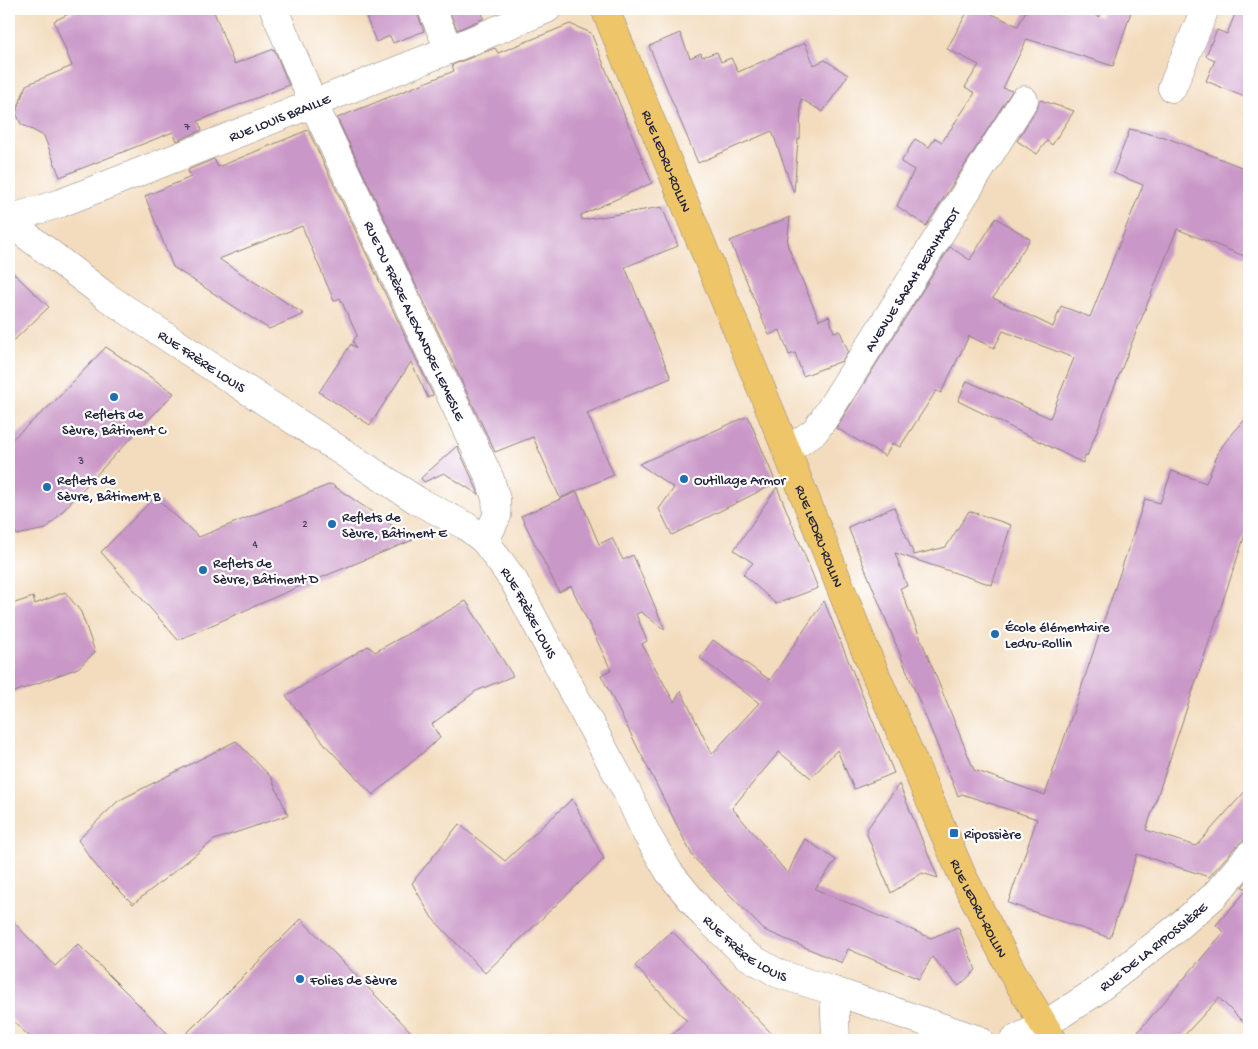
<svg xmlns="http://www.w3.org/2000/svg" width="1258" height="1049" viewBox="0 0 1258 1049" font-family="'Gochi Hand',sans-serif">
	<rect width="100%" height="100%" fill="#fff"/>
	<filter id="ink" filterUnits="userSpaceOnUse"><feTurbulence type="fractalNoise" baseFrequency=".02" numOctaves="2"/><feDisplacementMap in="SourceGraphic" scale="10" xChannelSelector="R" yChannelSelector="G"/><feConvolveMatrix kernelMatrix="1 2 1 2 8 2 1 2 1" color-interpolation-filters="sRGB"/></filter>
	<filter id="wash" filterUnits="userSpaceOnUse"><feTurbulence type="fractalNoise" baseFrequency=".0096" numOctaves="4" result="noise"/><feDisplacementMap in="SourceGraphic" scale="20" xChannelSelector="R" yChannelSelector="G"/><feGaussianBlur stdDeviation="1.12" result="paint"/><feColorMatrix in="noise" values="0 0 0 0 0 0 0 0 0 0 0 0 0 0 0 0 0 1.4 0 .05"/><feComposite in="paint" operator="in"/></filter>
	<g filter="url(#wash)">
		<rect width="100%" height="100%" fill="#f3dcbd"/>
		<g id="blocks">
			<g fill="#ca98c8">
				<path d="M79,9H213L234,64L274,49L289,85L198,121L202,130L177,141L173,132L60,177L44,136L21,124L16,113L26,85L72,66L54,21Z"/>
				<path d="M363,9H417L418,15L424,31L393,43L390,36L376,42Z"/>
				<path d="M449,9H480L484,18L457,30Z"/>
				<path d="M969,9H981L1018,26L1027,9H1076L1100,17L1103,9H1132L1113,66L1027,39L1003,88L1012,91L926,226L897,206L914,170L901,162L915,139L929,147L935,138L942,142L975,93L965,87L979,65L947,49Z"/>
				<path d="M1237,9H1249V99L1206,81L1215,60L1206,56L1211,43L1217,30L1227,34Z"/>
				<path d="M570,24L591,33L652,183L581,215L582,220L662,207L678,246L625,267L671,378L587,413L614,475L560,498L533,437L495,452L337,118L454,71L452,65L495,48L498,53Z"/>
				<path d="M680,33L690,58L701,53L702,57L717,52L721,62L731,58L738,72L805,43L814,65L825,60L848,75L823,112L801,99L800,139H798L794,193L772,131L698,163L649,46Z"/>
				<path d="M1040,100L1074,111L1052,145L1047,141L1037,154L1017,141L1037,108Z"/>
				<path d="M1130,129L1162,137V136L1249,170V258L1177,229L1087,456L1085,455L1083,463L958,401L967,381L1050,418L1074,358L1003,331L994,348L969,336L941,393L936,391L900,447L893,443L885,456L836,428L950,247L970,260L996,218L1030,239L993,298L1053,327L1061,306L1090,317L1143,185L1113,173Z"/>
				<path d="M308,130L433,395L428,398L411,362L370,425L319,392L351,344L356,348L353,341L357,335L340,298L334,301L302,226L219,259L304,314L269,329L173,267L145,196L191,177L188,170L214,159L218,167Z"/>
				<path d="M790,217L787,244L819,320L829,316L834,332L840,331L848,351L842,361L803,376L795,353L789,355L780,330L769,335L730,241Z"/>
				<path d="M9,269L49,307L9,345Z"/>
				<path d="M106,347L174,393L114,456L46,529L17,535L9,519V442L54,402Z"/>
				<path d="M1249,415V523L1146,830L1196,846L1249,787V840H1243L1237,845L1209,877L1137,854L1110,938L1008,903L1037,819L962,794L958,796L848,527L894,507L914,555L946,547L969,511L1011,525L992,585L895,553L907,586L900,588L974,770L1045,795L1145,499L1160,503L1172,471L1206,483L1219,451L1226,441Z"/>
				<path d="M748,416L776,483L672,535L659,509L674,488L639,464Z"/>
				<path d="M457,446L475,485L479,495L444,473L424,482L421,478Z"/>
				<path d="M331,484L413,540L298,587L178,640L101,552L155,497L199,537Z"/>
				<path d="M777,487L818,588L776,604L743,574L753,563L734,550Z"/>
				<path d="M577,492L599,544L612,538L623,560L633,555L665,630L641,612L636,614L647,641L642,644L674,702L681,691L712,754L759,703L700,658L713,640L770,680L824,601L894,773L854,789L837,750L811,778L779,752L732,808L788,874L796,855L805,839L836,860L815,889L931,938L958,927L976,970L959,986L932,957L919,979L848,949L842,963L764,930L693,857L601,675L611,670L571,586L559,592L521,516Z"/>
				<path d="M65,592L81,612L95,652L78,668L9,694V605L33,597L35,604Z"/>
				<path d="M466,601L513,676L476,691L432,724L440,738L373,795L328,748L286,696L368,646L375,652Z"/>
				<path d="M236,741L271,777L288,815L214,840L133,904L100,871L78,840L118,801Z"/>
				<path d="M899,784L938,878L922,873L891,893L867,835V829Z"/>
				<path d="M572,799L604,859L485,973L432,918L412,883L459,824L505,861Z"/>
				<path d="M1249,879V1028L1219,998L1180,1040H1131L1224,932L1216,925L1248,889L1242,887Z"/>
				<path d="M9,917L55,966L78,944L174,1040H33L9,1017Z"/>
				<path d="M301,919L419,1040H180Z"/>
				<path d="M672,931L778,1040H666L687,1021L635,966Z"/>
			</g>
		</g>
	</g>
	<g filter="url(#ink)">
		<use href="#blocks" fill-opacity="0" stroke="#8a7f7c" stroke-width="1"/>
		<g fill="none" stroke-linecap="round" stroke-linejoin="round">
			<defs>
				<g id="minor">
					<path id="s1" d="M274,9L313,103L490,479L496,499L497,516L485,541"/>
					<path d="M432,9L449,50"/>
					<path d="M1172,88L1205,9"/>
					<path id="s2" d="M9,219L61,203L449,50L547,9"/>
					<path id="s3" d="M9,222L107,297L218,371L418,501L466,526L485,541L514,581L564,676L627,792L646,833L669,872L704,915L746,955L779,974L834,991L979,1040"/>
					<path id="s4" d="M786,449L798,443L815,431L825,417L1024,100"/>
					<path d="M834,991L836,1040"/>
					<path id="s5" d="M1014,1040L1044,1025L1092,994L1177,928L1214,896L1249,855"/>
				</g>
				<g id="major">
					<path id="s6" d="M605,9L786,449L863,645L962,875L1015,977L1053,1040"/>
				</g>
			</defs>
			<use href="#minor" stroke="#8a7f7c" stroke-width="29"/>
			<use href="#major" stroke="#8a7f7c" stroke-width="29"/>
			<use href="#minor" stroke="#fff" stroke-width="28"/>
			<use href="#major" stroke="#eec569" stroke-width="28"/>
		</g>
	</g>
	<g fill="#1f6fb2" stroke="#fff" stroke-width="2">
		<circle cx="114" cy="397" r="5"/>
		<circle cx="684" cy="479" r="5"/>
		<circle cx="47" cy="487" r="5"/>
		<circle cx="332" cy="524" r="5"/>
		<circle cx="203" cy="570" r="5"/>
		<circle cx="995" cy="634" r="5"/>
		<rect x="949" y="828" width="10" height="10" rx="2.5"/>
		<circle cx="300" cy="979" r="5"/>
	</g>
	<g text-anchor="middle" stroke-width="4.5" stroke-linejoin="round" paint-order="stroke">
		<g font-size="11" fill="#4c405e">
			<text x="187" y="130">7</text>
			<text x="81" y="464">3</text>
			<text x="305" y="527">2</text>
			<text x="255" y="547">4</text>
		</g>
		<g font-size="14" fill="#22223b" stroke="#fff">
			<text dy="5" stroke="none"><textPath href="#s2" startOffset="289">RUE LOUIS BRAILLE</textPath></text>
			<text dy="5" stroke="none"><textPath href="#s6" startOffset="164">RUE LEDRU-ROLLIN</textPath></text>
			<text dy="5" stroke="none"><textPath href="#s4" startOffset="214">AVENUE SARAH BERNHARDT</textPath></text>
			<text dy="5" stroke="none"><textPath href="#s1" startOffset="342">RUE DU FRÈRE ALEXANDRE LEMESLE</textPath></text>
			<text dy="5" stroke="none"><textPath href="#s3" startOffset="238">RUE FRÈRE LOUIS</textPath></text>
			<text dy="5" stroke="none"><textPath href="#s6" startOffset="569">RUE LEDRU-ROLLIN</textPath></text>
			<text dy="5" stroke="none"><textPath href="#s3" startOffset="658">RUE FRÈRE LOUIS</textPath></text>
			<text dy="5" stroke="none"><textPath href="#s6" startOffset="974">RUE LEDRU-ROLLIN</textPath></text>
			<text dy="5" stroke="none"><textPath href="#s3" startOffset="1062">RUE FRÈRE LOUIS</textPath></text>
			<text dy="5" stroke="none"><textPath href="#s5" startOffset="168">RUE DE LA RIPOSSIÈRE</textPath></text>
		</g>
		<g font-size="14" fill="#22223b" stroke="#fff" text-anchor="start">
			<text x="114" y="418" text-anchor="middle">Reflets de<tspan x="114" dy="16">Sèvre, Bâtiment C</tspan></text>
			<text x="57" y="484">Reflets de<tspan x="57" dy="16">Sèvre, Bâtiment B</tspan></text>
			<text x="694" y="484">Outillage Armor</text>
			<text x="342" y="521">Reflets de<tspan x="342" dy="16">Sèvre, Bâtiment E</tspan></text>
			<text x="213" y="567">Reflets de<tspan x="213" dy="16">Sèvre, Bâtiment D</tspan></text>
			<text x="1005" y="631">École élémentaire<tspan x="1005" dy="16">Ledru-Rollin</tspan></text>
			<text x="964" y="838">Ripossière</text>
			<text x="310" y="984">Folies de Sèvre</text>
		</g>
	</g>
	<rect width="1258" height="1049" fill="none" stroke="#fff" stroke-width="30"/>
</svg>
